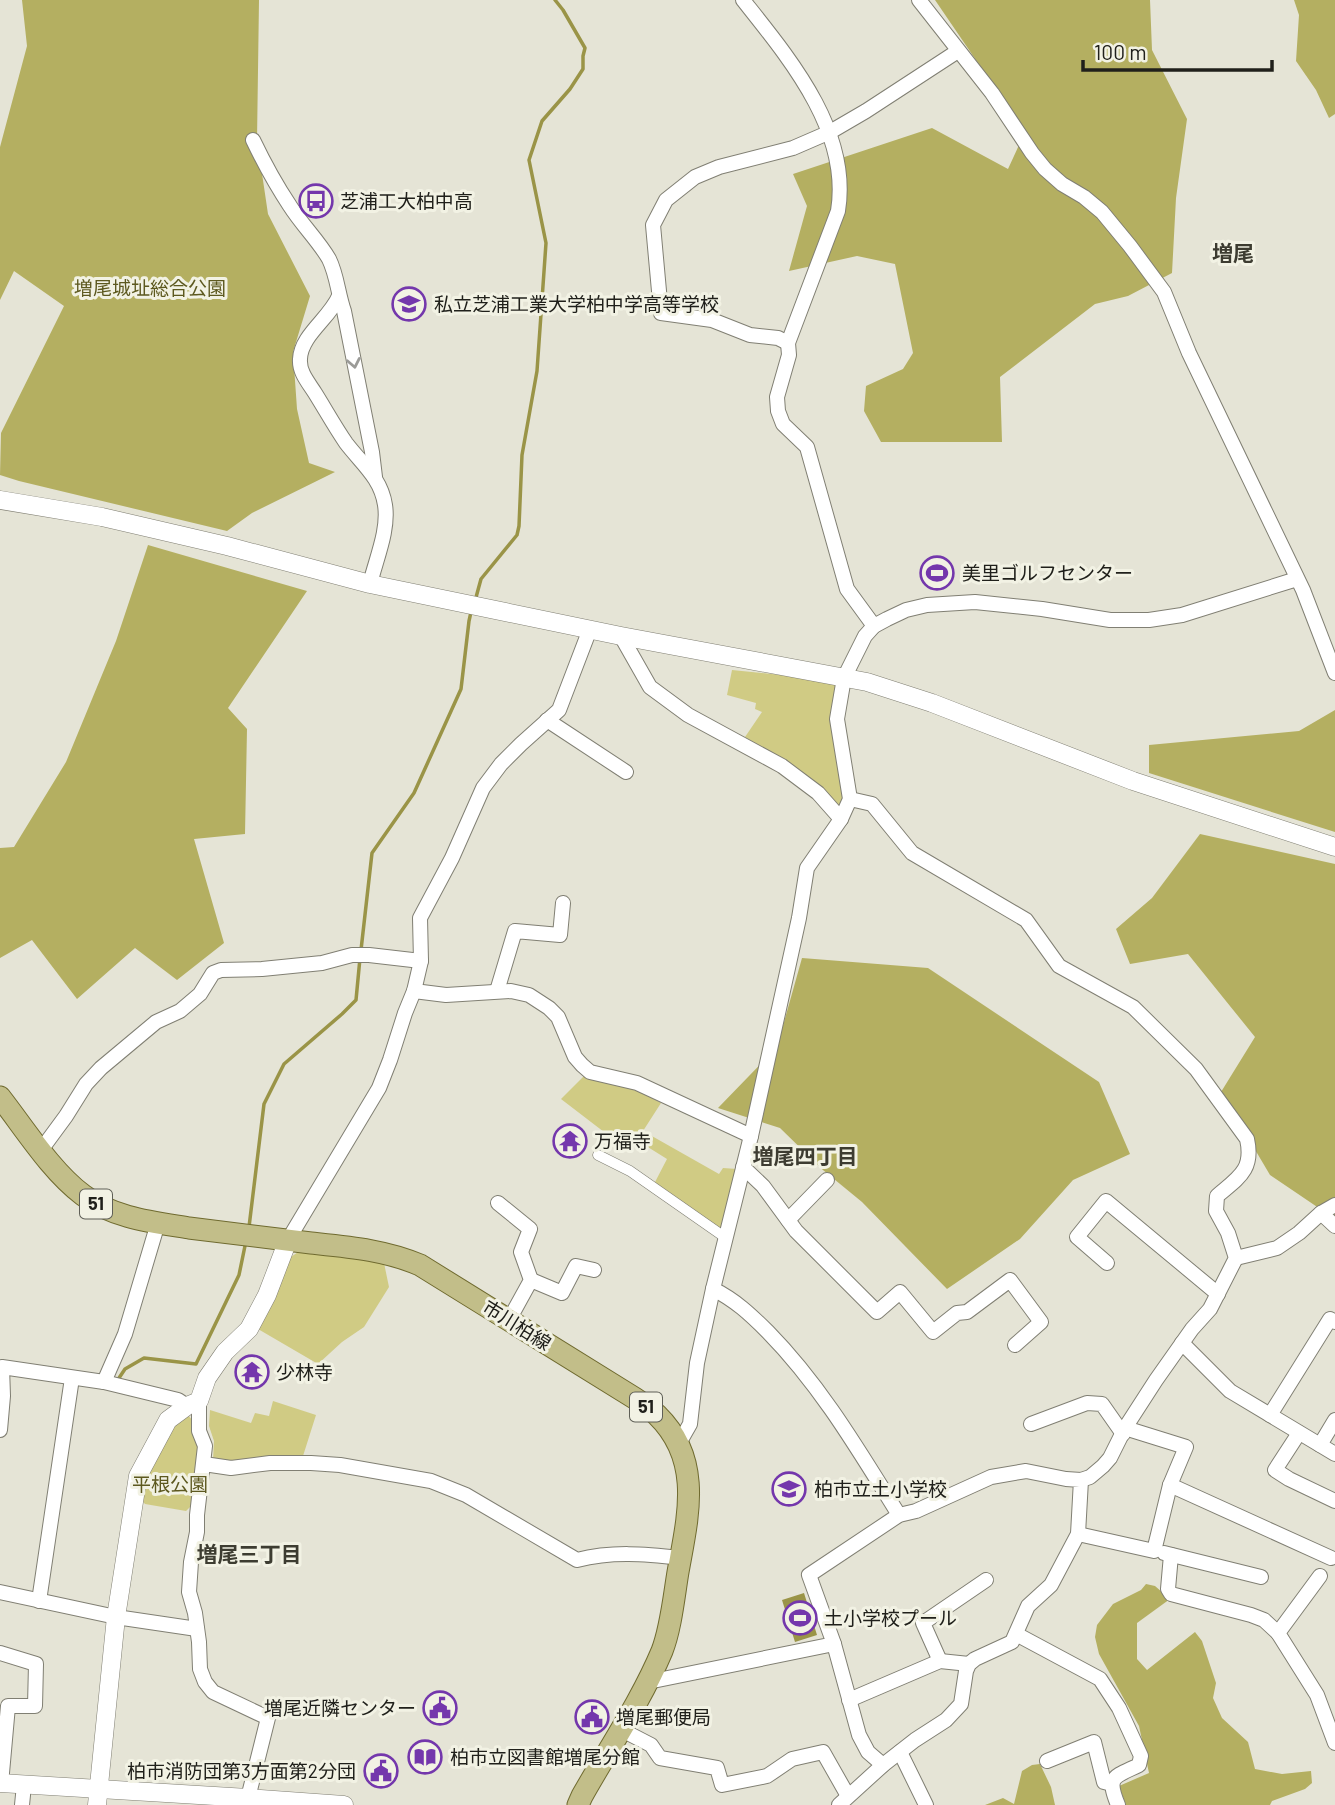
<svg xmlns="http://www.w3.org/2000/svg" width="1335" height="1805" viewBox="0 0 1335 1805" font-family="Barlow,'Noto Sans JP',sans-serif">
	<rect width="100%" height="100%" fill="#e5e4d6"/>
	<g fill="#d0cb84">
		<path d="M732,670L839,681L844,798L839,809L821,787L745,737L762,712L755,709L756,703L727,695Z"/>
		<path d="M584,1076L631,1087L661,1103L643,1131L719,1174L723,1168L737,1169L720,1231L654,1184L667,1159L627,1134L621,1145L561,1099Z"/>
		<path d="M301,1250L384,1263L389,1287L364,1327L342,1342L318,1364L258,1329L288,1259Z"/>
		<path d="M273,1401L316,1415L303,1456L266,1458L231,1463L213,1460L214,1441L209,1426L210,1410L251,1423L255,1413L269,1416Z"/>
		<path d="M187,1414C209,1435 195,1480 191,1506L186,1511L145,1504L141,1499L148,1474L174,1425Z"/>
	</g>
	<g fill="#b4af61">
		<path d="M22,0H259L257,140L268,214L310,296L293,352L297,409L309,463L335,472L252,513L227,531L19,481L0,475L1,433L64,306L14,271L0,300V147L27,46Z"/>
		<path d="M935,0H1150L1152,50L1187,119L1176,198L1172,273L1128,296L1095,304L1000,377L1002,442H881L864,411L866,386L903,369L913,353L895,264L857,256L789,271L807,206L793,174L932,128L1008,169L1025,132Z"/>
		<path d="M1294,0H1335V114L1329,118L1316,90L1296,61L1299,15Z"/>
		<path d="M148,545L307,591L228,708L247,729L245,834L194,839L224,943L177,980L135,948L77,999L32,940L0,958V848L14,847L66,762L116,641Z"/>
		<path d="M1335,710V832L1149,773V745L1299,731Z"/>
		<path d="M1200,834L1335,864V1219L1270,1175L1221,1092L1255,1037L1188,954L1130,964L1116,929L1152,898Z"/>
		<path d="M802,958L928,968L1099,1082L1130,1154L1073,1180L1020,1239L947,1289L862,1202L823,1170L780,1128L718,1108L777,1047Z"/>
		<path d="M1146,1584L1155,1586L1170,1599L1137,1623V1659L1147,1670L1195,1632L1202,1641L1216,1683L1213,1698L1222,1718L1248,1742L1255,1769L1282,1774L1311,1771L1312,1783L1305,1789L1272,1801L1270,1805H1126L1119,1786L1149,1773L1139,1726L1099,1654L1095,1637L1097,1625L1113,1604L1141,1590Z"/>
		<path d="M1040,1764L1051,1787L1055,1805H985L1003,1798L1014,1804L1022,1771L1032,1765Z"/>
	</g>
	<path fill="#9a9447" d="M804,1593L817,1635L795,1642L782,1600Z"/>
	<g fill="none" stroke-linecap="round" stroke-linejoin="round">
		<g stroke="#9a9447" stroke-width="3.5">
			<path d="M475,601L481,579L517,535L519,526L522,455L537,371L546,243L529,160L542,121L570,89L583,69V56L585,48L563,10L555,0"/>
			<path d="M361,950L372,853L414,793L461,689L469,621L471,612"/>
			<path d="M249,1227L264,1104L284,1064L342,1014L356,1000L360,958"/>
			<path d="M119,1378L125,1369L144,1358L196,1364L239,1275L246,1241"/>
		</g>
		<defs>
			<path id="pedestrian" d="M598,1155L630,1171L726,1238"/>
			<g id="minor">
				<path d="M743,0C789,58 851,131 838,211L788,343L789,355L777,397L778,411L783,424L807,447L847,589L874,626"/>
				<path d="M919,0L992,93L1032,153L1045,169L1062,184L1084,197L1102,212L1130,246L1164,292L1189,353L1303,590L1335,673"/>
				<path d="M253,140C264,163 276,185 290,206C302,225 318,240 329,259C337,275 338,294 344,311L372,452L375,477"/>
				<path d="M339,296C330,318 301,335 300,359C299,372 308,382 315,393C325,409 335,427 346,443C362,464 381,478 385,505C389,530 376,559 370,584"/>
				<path d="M788,343L778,338L750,335L712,320L661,313L653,225L666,200L695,177L719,167L793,148L830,132L866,111L958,51"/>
				<path d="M621,636L650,687L688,715L782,766L818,793L841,819"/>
				<path d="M547,720L626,772"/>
				<path d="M850,799L872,804L912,853L1026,920L1059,966L1133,1007L1196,1069L1247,1139C1254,1170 1238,1178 1217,1196L1216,1211L1228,1233L1236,1258L1210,1309L1192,1329L1156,1380L1125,1428L1110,1458L1103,1466L1090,1477L1081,1480"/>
				<path d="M414,991L446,995L511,991L529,995L549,1008L558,1017L575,1057L582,1065L590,1072L637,1083L751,1136"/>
				<path d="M497,991L515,931L560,935L563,903"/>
				<path d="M41,1150L66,1116L86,1084L101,1068L156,1022L180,1011L200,994L213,973L221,970L262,969L322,963L352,955H369L421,961"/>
				<path d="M743,1167L763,1186L796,1231L877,1312L900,1292L933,1332L957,1313L967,1312L1010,1280L1041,1322L1015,1345"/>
				<path d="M498,1203L530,1229L521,1252L531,1280L509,1320"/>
				<path d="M1321,1213L1335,1226"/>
				<path d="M788,1220L827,1180"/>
				<path d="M288,1240L379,1088L390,1060L405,1013L414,991L421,961L420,918L452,858L483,788L501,764L521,744L559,710L590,629"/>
				<path d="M1236,1258L1277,1248L1299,1233L1321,1213L1335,1205"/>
				<path d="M1107,1263L1077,1237L1106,1201L1218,1294"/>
				<path d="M531,1280L562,1293L576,1266L594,1270"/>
				<path d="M713,1289C735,1300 750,1314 768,1332C821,1386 859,1451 899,1515"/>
				<path d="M1182,1343L1230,1391L1335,1454"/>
				<path d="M104,1382L125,1334L158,1223"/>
				<path d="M199,1401V1431L205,1446L197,1515V1532L191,1562L189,1592L195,1613L199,1642L200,1669L205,1682L213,1692L268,1718L248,1798"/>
				<path d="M1270,1415L1330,1319L1335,1322"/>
				<path d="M1031,1424L1087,1403L1102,1404L1123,1434"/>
				<path d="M0,1430L3,1396L2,1367L104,1382L178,1400L187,1406"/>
				<path d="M1299,1433L1275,1470L1289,1479L1335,1501"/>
				<path d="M678,1445L690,1424L697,1363L713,1289L751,1136L799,918L807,868L841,819L850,799L837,719L844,678L865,636L874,626L887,619L906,610L927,605L975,602L1042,609L1110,620H1149L1182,615L1297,579"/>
				<path d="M1320,1445L1335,1420"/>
				<path d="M204,1464L231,1468L270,1463H311L340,1465L431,1481L466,1495L577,1560C612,1551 645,1554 681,1558"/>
				<path d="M1170,1485L1331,1558"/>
				<path d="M1078,1534L1154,1551L1170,1485L1186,1447L1125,1428"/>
				<path d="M1164,1553L1261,1577"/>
				<path d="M1171,1555L1168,1589L1171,1594L1251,1615L1264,1620L1278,1633"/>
				<path d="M1320,1576L1278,1633L1317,1695L1335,1743"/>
				<path d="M0,1592L116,1617L197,1629"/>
				<path d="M39,1601L72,1378"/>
				<path d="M1016,1634L1100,1679L1119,1708L1141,1756L1139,1765C1114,1777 1106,1776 1118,1805"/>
				<path d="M834,1644L859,1735L868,1752L883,1765"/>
				<path d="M0,1653L36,1664L35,1706H8L1,1784"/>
				<path d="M940,1661L923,1623L986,1580"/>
				<path d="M648,1682L834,1644L809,1575L899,1515L916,1511L991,1477L1026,1471L1066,1479L1081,1480L1078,1534L1051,1585L1028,1606L1012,1642L975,1659L969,1664L966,1671L961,1704L946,1720L915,1740L883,1765L839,1805"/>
				<path d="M849,1700L940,1661L969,1664"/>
				<path d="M620,1729L651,1745L660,1758L717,1768L722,1785L767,1776L792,1759L823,1752L848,1796"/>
				<path d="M900,1752L926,1805"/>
				<path d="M1047,1761L1094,1742L1104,1782L1112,1784"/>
				<path d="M22,1805L24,1785"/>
			</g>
			<g id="tertiary">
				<path d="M0,500L102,517L227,546L370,584L621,636L867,682L932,703L1133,781L1335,847"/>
				<path d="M0,1783L248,1798L344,1805"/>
				<path d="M97,1805L116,1617L138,1476L168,1420L187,1406L199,1401L207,1378L225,1352L249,1329L267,1295L288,1240"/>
			</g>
			<path id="primary" d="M0,1097C25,1129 51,1171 83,1195C113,1218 152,1222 189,1228C229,1233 270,1238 311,1243C349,1247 385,1250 420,1265L636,1399C643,1404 651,1409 657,1415C703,1460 688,1516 678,1572C674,1596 671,1628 662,1651C641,1701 609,1748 582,1796L578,1805"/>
		</defs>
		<use href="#pedestrian" stroke="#807f73" stroke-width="11"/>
		<use href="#minor" stroke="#807f73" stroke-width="16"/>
		<use href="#tertiary" stroke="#807f73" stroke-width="19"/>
		<use href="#primary" stroke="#6f6a2f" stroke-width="23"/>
		<use href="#pedestrian" stroke="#fff" stroke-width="10"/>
		<use href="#minor" stroke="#fff" stroke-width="14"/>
		<use href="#tertiary" stroke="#fff" stroke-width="18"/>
		<use href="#primary" stroke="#c2be89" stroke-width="21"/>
	</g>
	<defs><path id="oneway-chevron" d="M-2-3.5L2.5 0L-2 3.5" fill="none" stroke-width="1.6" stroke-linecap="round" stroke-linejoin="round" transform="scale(1.75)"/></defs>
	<use stroke="#9b9b98" href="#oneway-chevron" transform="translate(354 363) rotate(79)"/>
	<defs>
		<symbol id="bus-ring" viewBox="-11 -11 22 22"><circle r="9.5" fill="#f2f2e4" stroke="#7437ac" stroke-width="1.5"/><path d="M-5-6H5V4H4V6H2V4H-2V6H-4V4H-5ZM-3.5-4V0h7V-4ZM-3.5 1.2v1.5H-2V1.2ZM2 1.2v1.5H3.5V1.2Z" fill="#7437ac"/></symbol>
		<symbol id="school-ring" viewBox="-11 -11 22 22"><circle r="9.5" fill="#f2f2e4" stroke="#7437ac" stroke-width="1.5"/><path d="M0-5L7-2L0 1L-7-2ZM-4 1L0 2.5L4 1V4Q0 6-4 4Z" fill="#7437ac"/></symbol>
		<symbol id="stadium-ring" viewBox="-11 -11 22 22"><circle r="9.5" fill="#f2f2e4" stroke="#7437ac" stroke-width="1.5"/><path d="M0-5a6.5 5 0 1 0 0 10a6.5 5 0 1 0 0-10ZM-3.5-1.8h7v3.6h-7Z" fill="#7437ac"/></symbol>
		<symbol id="temple-ring" viewBox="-11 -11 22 22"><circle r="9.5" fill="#f2f2e4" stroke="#7437ac" stroke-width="1.5"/><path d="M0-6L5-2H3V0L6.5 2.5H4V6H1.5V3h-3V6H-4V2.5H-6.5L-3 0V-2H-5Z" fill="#7437ac"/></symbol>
		<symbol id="civic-ring" viewBox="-11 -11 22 22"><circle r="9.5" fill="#f2f2e4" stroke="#7437ac" stroke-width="1.5"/><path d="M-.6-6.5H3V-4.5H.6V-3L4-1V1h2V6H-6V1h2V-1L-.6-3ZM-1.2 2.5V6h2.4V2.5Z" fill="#7437ac"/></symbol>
		<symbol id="library-ring" viewBox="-11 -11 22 22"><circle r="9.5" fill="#f2f2e4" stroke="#7437ac" stroke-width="1.5"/><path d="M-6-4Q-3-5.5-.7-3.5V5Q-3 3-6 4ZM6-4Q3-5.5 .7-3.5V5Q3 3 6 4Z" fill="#7437ac"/></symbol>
	</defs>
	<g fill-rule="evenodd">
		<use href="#bus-ring" x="297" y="182" width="38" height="38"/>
		<use href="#school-ring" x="390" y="285" width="38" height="38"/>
		<use href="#stadium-ring" x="918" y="554" width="38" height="38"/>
		<use href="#temple-ring" x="551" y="1122" width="38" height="38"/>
		<use href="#temple-ring" x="233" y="1353" width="38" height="38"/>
		<use href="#school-ring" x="770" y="1470" width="38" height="38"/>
		<use href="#stadium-ring" x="781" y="1599" width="38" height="38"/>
		<use href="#civic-ring" x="421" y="1689" width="38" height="38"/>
		<use href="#civic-ring" x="573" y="1698" width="38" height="38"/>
		<use href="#library-ring" x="406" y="1738" width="38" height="38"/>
		<use href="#civic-ring" x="362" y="1752" width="38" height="38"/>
	</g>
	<g text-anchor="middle" stroke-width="6" stroke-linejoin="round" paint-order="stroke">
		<g fill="#f2f2e4" stroke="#5f5f57" stroke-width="2">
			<rect x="80" y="1189.5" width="32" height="29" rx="5"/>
			<rect x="630" y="1392.5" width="32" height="29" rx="5"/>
		</g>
		<g font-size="18" font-weight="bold" fill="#20201b">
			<text x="96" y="1210">51</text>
			<text x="646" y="1413">51</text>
		</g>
		<g font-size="19" fill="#20201b" stroke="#f2f2e4" text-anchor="start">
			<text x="340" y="208">芝浦工大柏中高</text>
			<text x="434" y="311">私立芝浦工業大学柏中学高等学校</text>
			<text x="962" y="580">美里ゴルフセンター</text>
			<text x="594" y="1148">万福寺</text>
			<text x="276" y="1379">少林寺</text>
			<text x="814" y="1496">柏市立土小学校</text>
			<text x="824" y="1625">土小学校プール</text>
			<text x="416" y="1715" text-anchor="end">増尾近隣センター</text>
			<text x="616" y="1724">増尾郵便局</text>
			<text x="450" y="1764">柏市立図書館増尾分館</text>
			<text x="356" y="1778" text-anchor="end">柏市消防団第3方面第2分団</text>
		</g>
		<g font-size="19" fill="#5d591f" stroke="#f2f2e4">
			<text x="150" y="295">増尾城址総合公園</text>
			<text x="170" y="1491">平根公園</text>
		</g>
		<g font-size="19" fill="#20201b" stroke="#f2f2e4">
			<text transform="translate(517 1325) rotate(32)" y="7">市川柏線</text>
		</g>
		<g font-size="21" font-weight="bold" fill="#3d3c31" stroke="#f2f2e4">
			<text x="1233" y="261">増尾</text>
			<text x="805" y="1164">増尾四丁目</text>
			<text x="249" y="1562">増尾三丁目</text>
		</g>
	</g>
	<path d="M1083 60v10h189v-10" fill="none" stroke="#20201b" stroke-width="3.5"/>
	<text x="1094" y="60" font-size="21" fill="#20201b" stroke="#f2f2e4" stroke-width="5" paint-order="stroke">100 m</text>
</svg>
